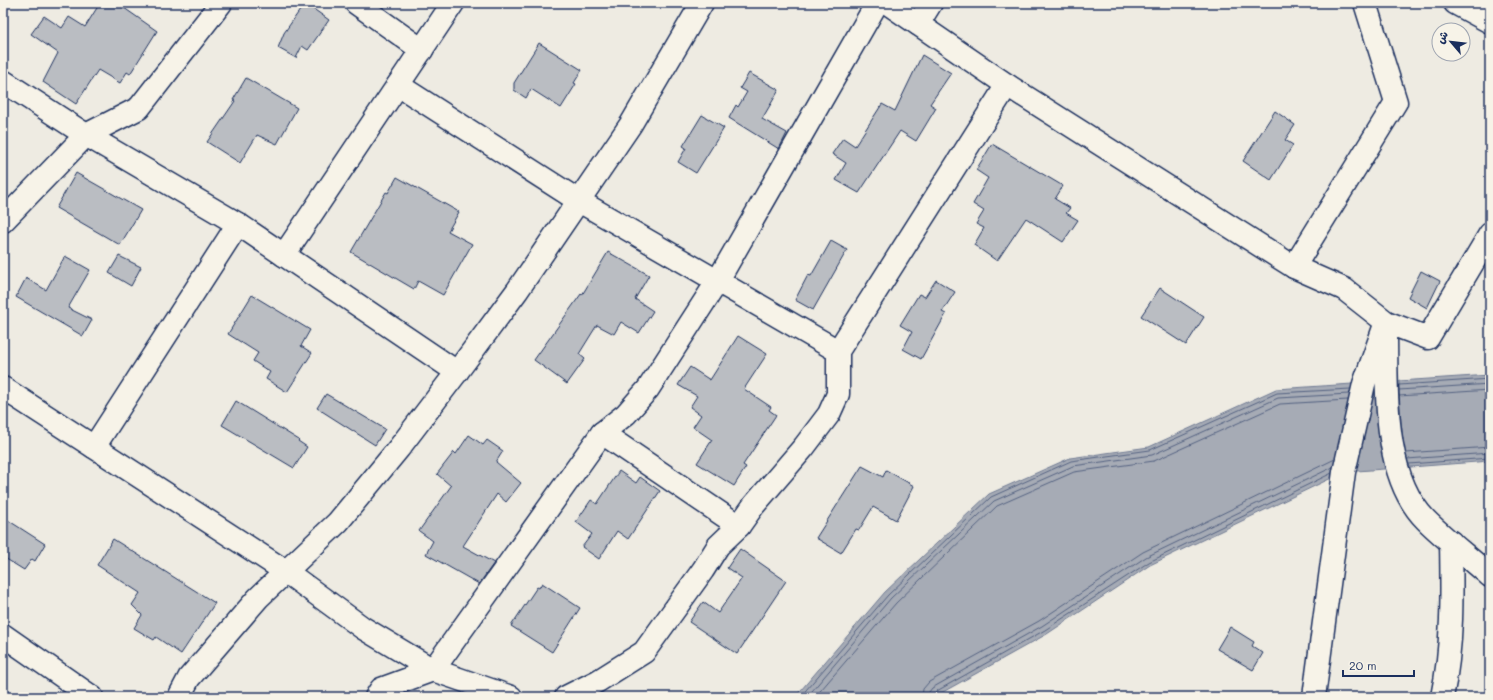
<svg xmlns="http://www.w3.org/2000/svg" width="1493" height="700" viewBox="0 0 1493 700" font-family="Mali,'Playpen Sans Arabic',sans-serif">
	<rect width="100%" height="100%" fill="#eeebe2"/>
	<filter id="ink" filterUnits="userSpaceOnUse"><feTurbulence type="fractalNoise" baseFrequency=".025" numOctaves="2"/><feDisplacementMap in="SourceGraphic" scale="8" xChannelSelector="R" yChannelSelector="G"/><feConvolveMatrix kernelMatrix="1 2 1 2 8 2 1 2 1" color-interpolation-filters="sRGB"/></filter>
	<g filter="url(#ink)">
		<path fill="#a6abb5" stroke="#6e7992" d="M1490,375V461L1344,472L1150,565L1047,634L934,697H795L885,592L989,494L1070,458L1149,447L1276,389Z"/>
		<g fill="none" stroke-linecap="round" stroke-linejoin="round">
			<g stroke="#536181" stroke-width="1">
				<path d="M1399,385L1490,379"/>
				<path d="M1399,390L1490,384"/>
				<path d="M1399,396L1490,390"/>
				<path d="M1406,453L1490,447"/>
				<path d="M1407,459L1490,453"/>
				<path d="M1409,464L1490,458"/>
				<path d="M800,697L888,595L991,497L1071,461L1150,450L1277,393L1351,389"/>
				<path d="M807,697L891,598L994,501L1073,466L1152,455L1278,398L1349,394"/>
				<path d="M815,697L896,603L997,506L1074,472L1154,461L1280,404L1348,400"/>
				<path d="M922,697L923,689L929,682L1039,621L1143,552L1335,459"/>
				<path d="M928,697L929,692L932,688L1042,626L1146,557L1333,467"/>
				<path d="M933,697L935,692L1045,630L1149,562L1332,473"/>
			</g>
		</g>
		<g fill="#babdc2" stroke="#1b2f5e">
			<path d="M100,3H117L157,31L130,74L127,72L120,83L98,70L76,104L43,82L58,53L31,34L44,16L62,28L69,17L85,27Z"/>
			<path d="M305,3L329,20L308,50L302,46L296,58L278,48L284,33Z"/>
			<path d="M539,43L582,70L574,83L576,84L561,108L531,89L526,98L514,90V83Z"/>
			<path d="M922,55L951,73L930,104L936,108L916,141L900,131L859,193L836,180L846,163L832,154L843,138L855,146L882,104L895,111Z"/>
			<path d="M749,73L779,90L762,119L787,133L779,149L729,118L736,105L738,107L747,92L740,88Z"/>
			<path d="M246,78L297,108L277,144L257,135L240,163L207,142L235,101L233,100Z"/>
			<path d="M1275,111L1295,125L1285,140L1293,145L1271,180L1243,161Z"/>
			<path d="M702,115L724,128L696,173L678,162L686,148L683,146Z"/>
			<path d="M992,144L1063,186L1055,199L1070,208L1066,213L1078,220L1063,242L1026,218L997,261L974,245L984,228L976,224L984,211L973,204L988,178L976,170Z"/>
			<path d="M76,173L141,210L120,245L56,208Z"/>
			<path d="M397,177L459,212L448,231L472,244L443,295L418,281L414,289L351,252L386,192L388,193Z"/>
			<path d="M831,241L847,250L813,310L795,300L808,275L811,276Z"/>
			<path d="M608,252L649,275L635,299L653,311L639,333L621,322L614,334L597,325L579,354L585,359L567,384L534,360L581,294L582,295Z"/>
			<path d="M65,256L90,270L68,308L92,320L83,336L16,297L26,278L46,290Z"/>
			<path d="M119,256L141,267L131,286L109,273Z"/>
			<path d="M1421,271L1440,281L1427,308L1408,297Z"/>
			<path d="M936,280L955,292L942,312L946,314L921,359L903,349L912,332L900,325L919,294L925,297Z"/>
			<path d="M1160,288L1204,317L1186,345L1141,316Z"/>
			<path d="M252,295L310,330L301,346L312,353L287,392L266,379L270,372L253,361L258,353L228,334Z"/>
			<path d="M738,336L767,354L744,389L771,407L769,410L776,415L743,465L746,467L734,486L697,463L712,440L693,427L701,415L690,407L697,396L678,385L690,367L710,380Z"/>
			<path d="M326,394L385,429L375,445L317,408Z"/>
			<path d="M236,401L299,440L298,441L307,447L294,468L222,425Z"/>
			<path d="M469,435L483,445L487,440L503,451L496,462L521,483L506,502L497,494L463,546L494,563L479,584L426,554L433,541L419,531L451,486L437,474L454,452L456,454Z"/>
			<path d="M862,466L883,477L886,470L914,486L896,520L873,507L859,530L856,529L841,553L816,538Z"/>
			<path d="M619,471L636,483L640,477L660,491L628,539L617,531L599,559L582,547L592,534L576,522L591,500L597,504Z"/>
			<path d="M3,517L45,544L35,561L32,559L24,570L3,557Z"/>
			<path d="M113,539L215,603L181,654L156,637L154,640L134,628L142,615L132,605L140,593L97,565Z"/>
			<path d="M740,549L786,581L737,654L689,622L703,602L718,613L742,578L727,568Z"/>
			<path d="M542,583L580,608L552,652L511,626L537,587L539,588Z"/>
			<path d="M1230,627L1254,642L1252,646L1263,653L1253,670L1217,649Z"/>
		</g>
		<g fill="none" stroke-linecap="round" stroke-linejoin="round">
			<defs>
				<g id="street">
					<path d="M356,3L422,50"/>
					<path d="M887,3L1007,85L1294,267L1344,289L1386,322L1428,338L1490,234"/>
					<path d="M1455,3L1490,22"/>
					<path d="M918,24L931,3"/>
					<path d="M3,81L86,135L238,224L457,372"/>
					<path d="M398,85L579,201L838,351"/>
					<path d="M3,221L86,135L139,108L221,3"/>
					<path d="M284,255L453,3"/>
					<path d="M1294,267L1396,102L1365,3"/>
					<path d="M1386,337C1387,394 1383,477 1426,520C1446,540 1469,557 1490,576"/>
					<path d="M3,388L285,571L363,628L433,670L511,697"/>
					<path d="M602,433L739,526"/>
					<path d="M94,447L238,224"/>
					<path d="M3,635L92,697"/>
					<path d="M179,697L189,678L258,598L338,522L399,448L457,372L517,291L631,124L702,3"/>
					<path d="M376,697L381,689L433,670L602,433L626,414L648,389L717,282L877,3"/>
					<path d="M566,697L598,681L644,652L703,570L718,546L739,526L754,505L804,447L829,414L838,394V351L1007,85"/>
					<path d="M1314,697L1344,472L1364,384L1386,322"/>
					<path d="M1442,697C1453,646 1452,593 1451,542"/>
				</g>
			</defs>
			<use href="#street" stroke="#1b2f5e" stroke-width="25"/>
			<use href="#street" stroke="#f7f3e8" stroke-width="22"/>
		</g>
	</g>
	<rect width="1493" height="700" fill="none" stroke="#f7f3e8" stroke-width="16"/>
	<rect x="8" y="8" width="1477" height="684" fill="none" stroke="#1b2f5e" stroke-width="1.5" filter="url(#ink)"/>
	<g transform="translate(1451 42) rotate(298)"><circle r="19" fill="#f7f3e8" stroke="#9fa5b1"/>
	<path d="M0-3L7 15L0 10L-7 15Z" fill="#1b2f5e"/>
	<text y="-6" font-size="11" font-weight="bold" text-anchor="middle" fill="#1b2f5e">ش</text>
	</g>
	<path d="M1343 670v6h71v-6" fill="none" stroke="#1b2f5e" stroke-width="2"/>
	<text x="1349" y="670" font-size="12" fill="#1b2f5e" stroke="#f7f3e8" stroke-width="3" paint-order="stroke">20 m</text>
</svg>
